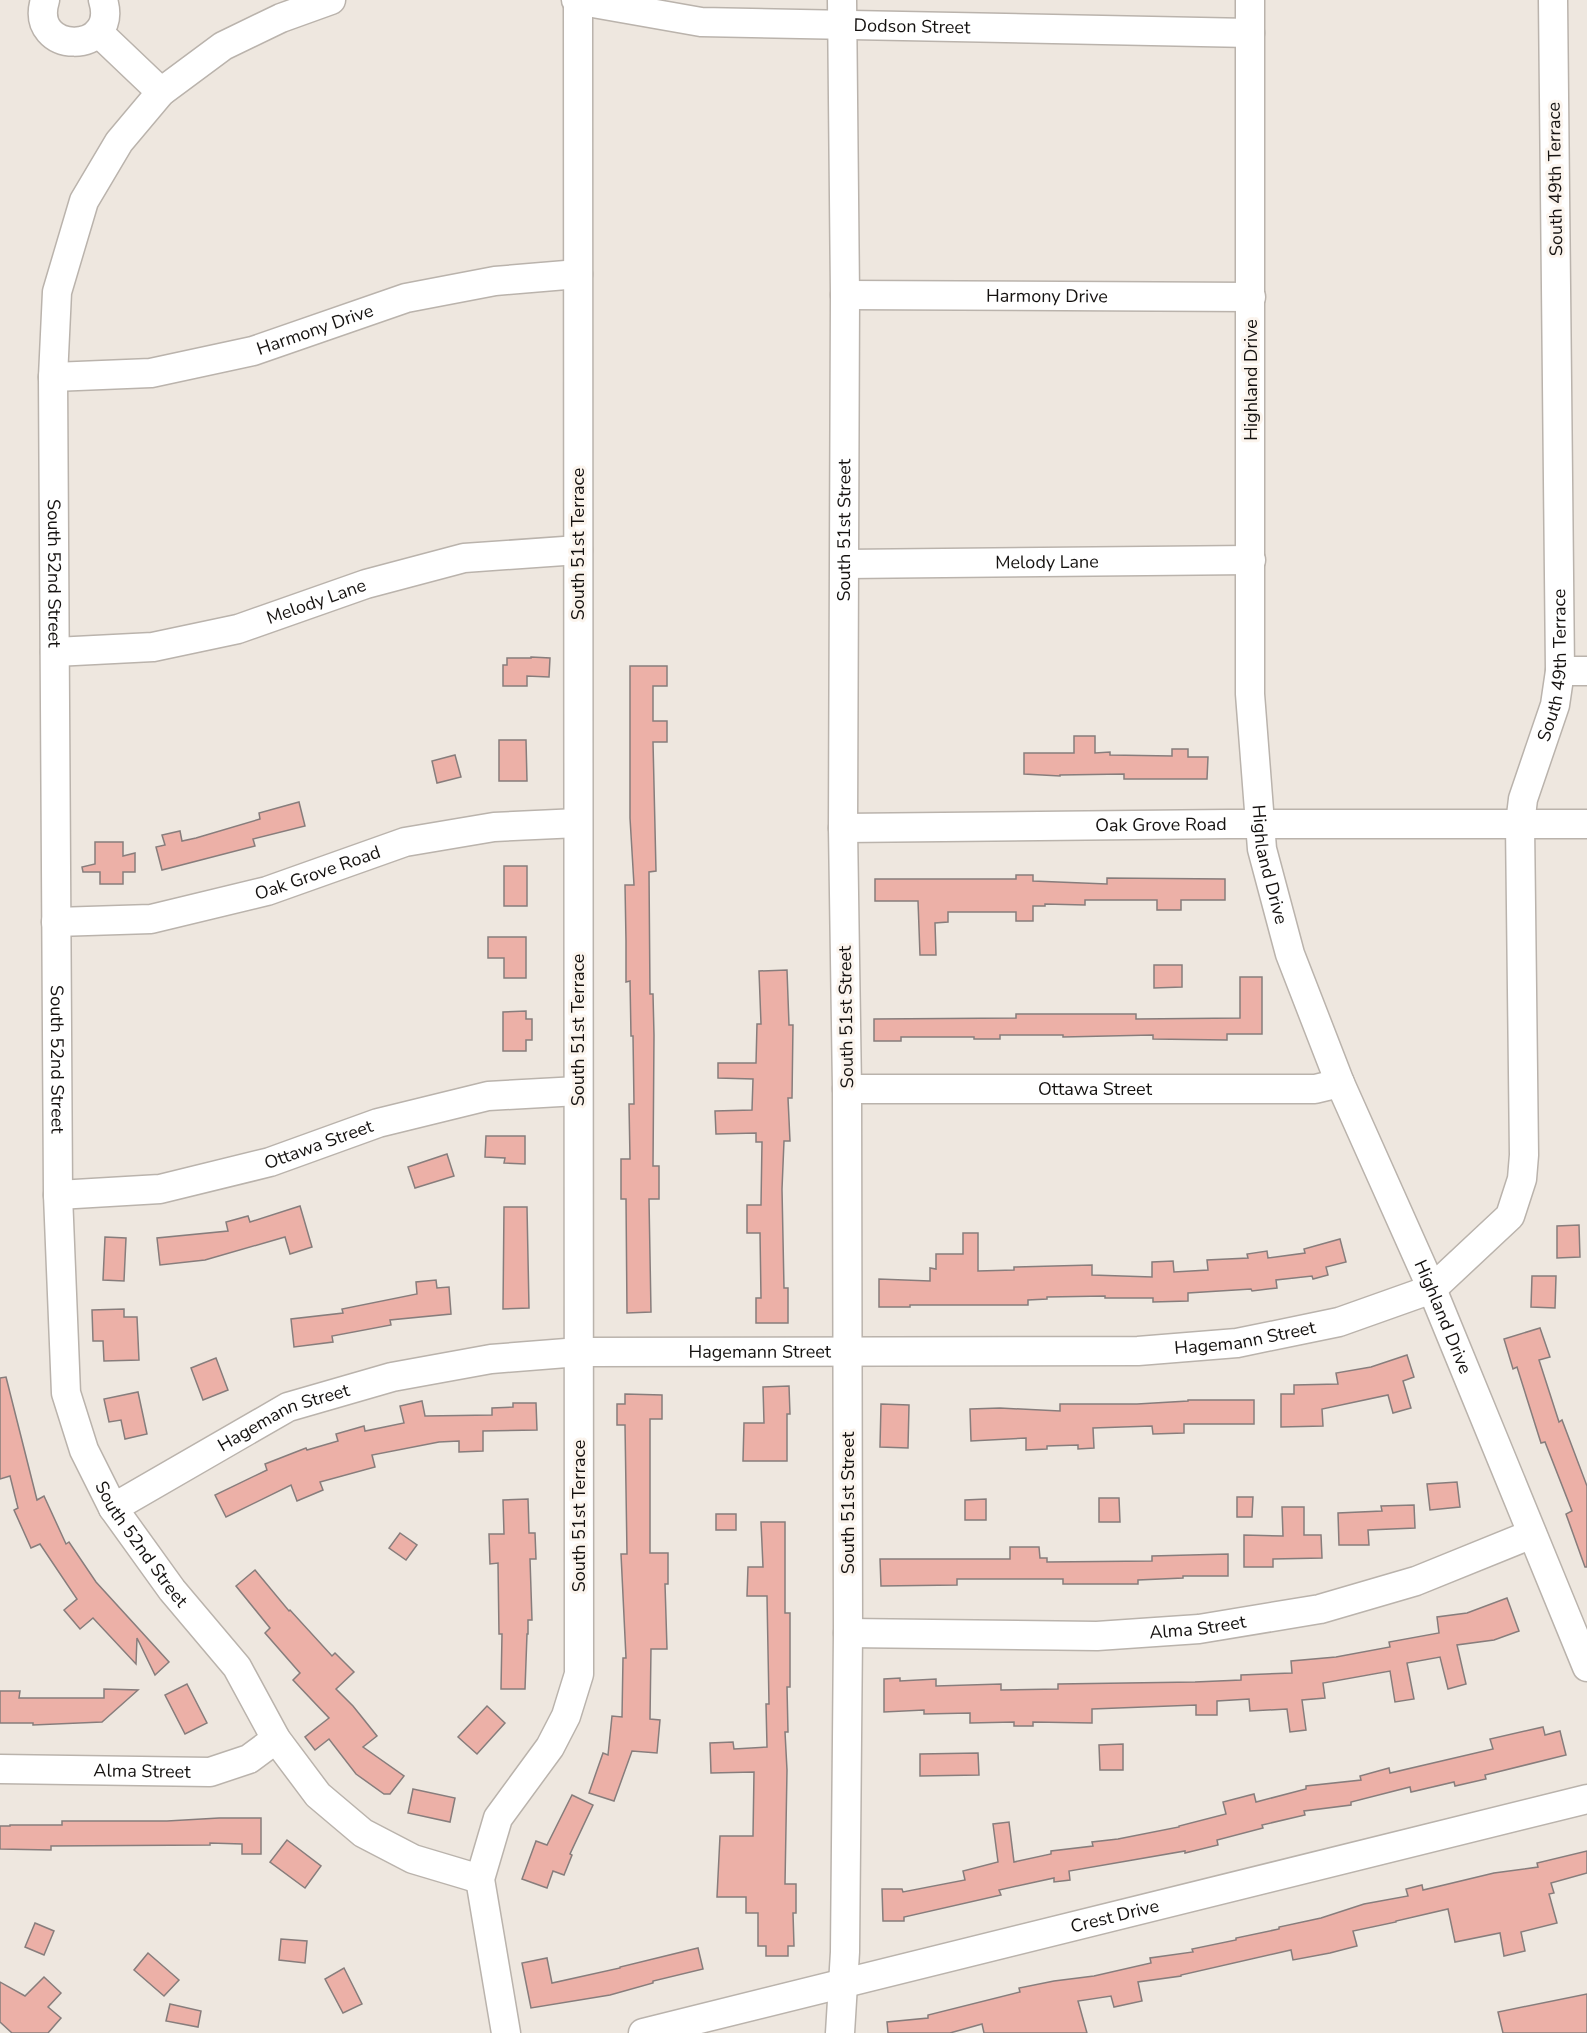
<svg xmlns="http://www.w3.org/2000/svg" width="1587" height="2033" viewBox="0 0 1587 2033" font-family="'Nunito Sans',sans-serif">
	<rect width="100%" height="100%" fill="#eee7df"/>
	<g fill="#ecb0a7" stroke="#877d7c" stroke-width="1.5">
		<path d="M531,657L550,658L549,677L527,676V686H503V665H507V658H531Z"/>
		<path d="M630,666H667V686H653V721H667V742H653L656,871L649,872L650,994H653L654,1035L653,1166H659V1199H649L651,1312L627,1313L626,1199H621V1159H630L629,1104H634L633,1036H631L630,981L626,982V941L625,885H634L630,818Z"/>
		<path d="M1074,736H1095V753L1110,752V755L1172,756V749H1188V757H1208L1207,779H1124V774L1060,775V776L1024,774V753H1074Z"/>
		<path d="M499,740H526L527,781H499Z"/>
		<path d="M455,755L461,777L437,783L432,761Z"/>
		<path d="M299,802L305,826L253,839L255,846L162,870L156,847L165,845L162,835L180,831L182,841L196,838L260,819L259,813Z"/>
		<path d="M95,842H123V856L135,853V872H123V884H100V872H83L82,867L95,864Z"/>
		<rect x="504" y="866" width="23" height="40"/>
		<path d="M1016,875H1033V881L1107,884V878L1225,879V900H1181V910H1157V900H1085V905L1045,904V906H1033V921H1016V912H948V922L935,923L936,955H920L918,901H875V879H1016Z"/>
		<path d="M488,937H526V978H504V958H488Z"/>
		<path d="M1154,965H1182V987L1154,988Z"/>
		<path d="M787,970L789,1025H793L792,1098H788L790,1141H784L782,1189L784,1288H788V1323H756V1298H761L760,1233H747V1205H761L762,1142H756V1133L716,1134L715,1111L752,1110L753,1079L718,1078V1063H756L757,1024H761L759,971Z"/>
		<path d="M1240,977H1262V1034H1227V1040L1153,1039V1035L1063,1037V1035H1000V1039H974V1037H901V1041H874V1019L1016,1018V1014H1136V1019L1240,1018Z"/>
		<path d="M526,1011V1019H532V1040H526V1051H503V1012Z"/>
		<path d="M486,1136H525V1164L504,1163L505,1158L485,1157Z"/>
		<path d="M447,1154L454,1176L415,1188L408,1167Z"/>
		<path d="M300,1206L312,1247L290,1254L285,1237L205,1260L160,1265L157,1238L228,1231L226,1222L248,1216L250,1222Z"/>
		<path d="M504,1207H527L529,1308L503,1309Z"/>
		<path d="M1579,1225L1580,1257L1557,1258V1226Z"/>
		<path d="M963,1233H978V1271L1014,1270V1267L1092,1265V1275L1152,1277V1262L1173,1261L1174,1272L1208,1270L1207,1260L1248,1258L1247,1254L1267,1251L1268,1258L1305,1253L1304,1249L1340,1239L1346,1262L1326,1267L1328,1275L1313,1279L1312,1276L1276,1280L1277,1288L1252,1291L1251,1289L1188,1293V1301L1153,1302V1298H1105V1296L1047,1297V1299L1028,1300V1305H910V1307H879V1279L930,1281V1268L936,1269V1254H963Z"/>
		<path d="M105,1237L126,1238L124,1281L103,1280Z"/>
		<path d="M1532,1276H1556L1555,1308L1531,1307Z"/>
		<path d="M436,1280L437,1288L449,1287L451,1314L390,1320L391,1325L332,1336L333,1342L294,1347L291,1319L343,1313L342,1309L417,1294L416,1282Z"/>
		<path d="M124,1309V1317H137L139,1360L104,1361L103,1341H93L92,1310Z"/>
		<path d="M1540,1328L1550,1357L1539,1360L1559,1422L1562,1420L1587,1486V1567H1585L1566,1514L1572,1511L1545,1442L1541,1443L1517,1367L1513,1369L1504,1339Z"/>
		<path d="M1407,1355L1414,1377L1403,1381L1411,1408L1393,1413L1388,1395L1322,1409L1323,1426L1281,1427V1394H1294V1385L1338,1384L1336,1373L1371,1367Z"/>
		<path d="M216,1358L228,1390L203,1400L191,1368Z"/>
		<path d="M6,1377L37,1500L44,1496L66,1544L69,1542L96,1582L169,1662L155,1675L137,1638L136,1664L93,1618L80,1629L64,1610L77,1599L40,1544L31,1548L14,1510L18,1508L10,1476L0,1479V1378Z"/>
		<path d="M789,1386L790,1414H787V1461H743L744,1423H764L763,1387Z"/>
		<path d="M138,1392L147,1434L125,1439L121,1420L109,1422L104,1399Z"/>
		<path d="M625,1394L662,1395V1419H650V1553H668V1584H665L667,1649H651L650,1719L660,1720L657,1753L632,1751L614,1801L589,1793L603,1753L608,1755L612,1716L622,1717L623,1658H626L621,1554H627L625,1425H617V1404H625Z"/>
		<path d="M1188,1400H1254V1424H1184V1433L1153,1434L1152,1426L1093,1428L1094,1448L1078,1449V1445L1047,1446V1449L1026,1450V1438L971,1441L970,1409L1000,1408L1060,1411V1404H1137L1188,1401Z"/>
		<path d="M422,1401L425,1416L492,1415V1408L513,1407V1403H536L537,1430L483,1431V1451L459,1452V1441L439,1442L372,1455L375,1467L320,1482L323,1490L297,1501L291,1485L226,1517L215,1495L267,1470L265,1464L306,1448L307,1450L338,1441L336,1434L364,1426L365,1431L404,1423L400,1406Z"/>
		<path d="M881,1404L909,1405L908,1448L880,1447Z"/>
		<path d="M1457,1482L1460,1507L1430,1510L1427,1484Z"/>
		<path d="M1237,1497H1253L1252,1517H1237Z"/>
		<path d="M1099,1498H1119L1120,1522H1099Z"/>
		<path d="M528,1499L529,1533H535L536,1559H530L532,1620H528V1634H527L525,1689H501L502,1634H499L498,1563L490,1564L489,1534H504L503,1500Z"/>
		<path d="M986,1499V1520H965V1500Z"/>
		<path d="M1414,1505L1415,1528L1368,1530L1369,1545H1339L1338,1513L1382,1511L1381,1506Z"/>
		<path d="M1282,1507H1304V1535H1321L1322,1558L1273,1559V1567H1244V1535L1283,1536Z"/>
		<rect x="716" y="1514" width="20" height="16"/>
		<path d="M761,1522H785V1613H790V1687H787L788,1732H785L787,1770L785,1884H796V1913H793L794,1946H788V1956H766V1946H758V1913H746V1897H717L720,1836H753L754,1772L711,1773L710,1743L733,1742L734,1749L767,1747L766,1704H769L767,1596H747L748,1567H763Z"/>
		<path d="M400,1533L417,1545L406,1560L389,1548Z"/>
		<path d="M1010,1547H1039L1040,1558H1047V1562L1152,1561V1556L1228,1554V1576H1183V1578L1138,1580V1584H1063V1579H957V1585L881,1586L880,1559H1010Z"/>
		<path d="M255,1570L289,1611L290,1610L332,1656L335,1653L354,1672L336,1689L353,1706L377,1736L363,1747L404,1776L390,1794H384L356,1774L329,1739L315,1750L305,1737L329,1718L293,1680L300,1673L265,1633L270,1628L236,1586Z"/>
		<path d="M1507,1598L1519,1631L1494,1640L1457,1645L1466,1684L1448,1689L1440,1657L1407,1663L1414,1699L1395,1702L1390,1671L1323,1683L1325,1698L1302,1700L1306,1730L1290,1732L1287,1709L1250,1711L1249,1699L1217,1701V1715H1196V1705L1092,1709V1723L1033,1722V1726H1014V1722L970,1723V1713L924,1714V1710L884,1712V1679L900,1678V1681L936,1679V1686L1001,1684V1690L1058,1689V1684L1195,1682L1241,1680V1675L1292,1673L1291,1661L1336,1657L1390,1647L1389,1642L1439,1633L1437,1617L1467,1613Z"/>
		<path d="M187,1684L207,1723L185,1734L165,1695Z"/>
		<path d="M104,1689L138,1690L102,1722L33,1725V1723H0V1691H20L19,1698H104Z"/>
		<path d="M487,1706L505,1723L477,1754L458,1737Z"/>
		<path d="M1543,1727L1545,1735L1560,1731L1566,1755L1485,1775L1486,1779L1455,1786L1454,1782L1411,1792L1410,1787L1351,1802V1805L1304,1811L1305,1815L1262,1825L1263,1828L1217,1840L1218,1845L1185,1853V1851L1069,1871L1070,1880L1054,1882V1878L999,1890L1001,1895L904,1917V1921H883L882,1889H902L903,1892L965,1880L963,1871L998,1862L993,1824L1009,1822L1014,1862L1051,1854V1851L1093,1846L1092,1842L1118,1839L1179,1827V1826L1226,1814L1223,1802L1254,1794L1256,1802L1306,1789V1786L1361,1780L1360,1776L1389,1768L1390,1773L1493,1749L1490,1739Z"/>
		<path d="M1123,1744V1770H1100L1099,1745Z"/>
		<path d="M978,1753L979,1775L920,1776V1754Z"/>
		<path d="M413,1789L455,1798L450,1822L408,1813Z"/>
		<path d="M572,1795L593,1805L570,1854L572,1855L564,1875L553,1871L547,1888L522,1879L536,1841L547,1845Z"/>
		<path d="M219,1818H261V1854H242V1844L210,1843V1845L51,1846V1850L0,1849V1826H10V1825H62V1821H167Z"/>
		<path d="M287,1840L321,1866L305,1888L270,1862Z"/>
		<path d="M1587,1851V1873L1551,1883L1554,1893L1549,1894L1557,1923L1521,1932L1525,1951L1504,1956L1500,1933L1455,1942L1448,1909L1396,1921V1922L1353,1931L1357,1946L1330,1953L1293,1960L1291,1950L1181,1975V1976L1138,1982L1142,2001L1114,2007L1111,1996L1078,2001L1087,2033H984L982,2024L950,2033H888L887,2022L928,2018V2015L1020,1992L1019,1988L1054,1981L1094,1976L1151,1963L1150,1958L1193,1952L1192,1949L1236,1940V1938L1279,1929V1927L1321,1918L1364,1904L1408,1896L1406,1889L1422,1885L1423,1890L1494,1873L1538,1867L1537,1863Z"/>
		<path d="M35,1923L54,1931L44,1955L25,1947Z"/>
		<path d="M281,1939L307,1941L305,1963L279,1960Z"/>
		<path d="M698,1948L703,1969L653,1981V1983L610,1995L531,2008L522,1963L547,1958L552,1983L620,1968V1967Z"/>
		<path d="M148,1953L179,1980L164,1996L134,1970Z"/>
		<path d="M344,1968L362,2004L343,2013L325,1979Z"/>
		<path d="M44,1977L61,1993L48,2007L61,2018L48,2033H12L0,2022V1982L25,1996Z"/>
		<path d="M1587,1994V2033H1503L1498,2012Z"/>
		<path d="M170,2004L201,2011L198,2027L166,2021Z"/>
	</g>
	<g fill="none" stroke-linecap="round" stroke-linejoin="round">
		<defs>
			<g id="minor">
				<path d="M45,0C28,55 120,56 103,0"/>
				<path id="s1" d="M331,0L281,18L223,46L161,92L119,142L84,201L57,292L53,377L58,1195L66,1393L84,1450L113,1508L172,1590L237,1667L276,1739L318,1795L363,1833L413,1859L480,1879"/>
				<path id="s2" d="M576,0L701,22L1250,33"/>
				<path id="s3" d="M1250,0V694L1262,849L1290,954L1340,1083L1432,1289L1587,1667"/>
				<path d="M98,32L161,92"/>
				<path id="s4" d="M845,295L1251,297"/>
				<path id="s5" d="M53,377L151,373L253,351L406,298L495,281L578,274"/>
				<path id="s6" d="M845,564L1251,560"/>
				<path id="s7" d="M55,652L153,647L238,629L366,584L464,558L578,550"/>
				<path d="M1560,671H1587"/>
				<path id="s8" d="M843,828L1228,824H1587"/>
				<path id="s9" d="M56,922L151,919L267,891L405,842L494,827L578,823"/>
				<path id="s10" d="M847,1089H1315L1340,1083"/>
				<path id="s11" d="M58,1195L160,1189L270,1162L378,1123L488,1096L578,1091"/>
				<path id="s12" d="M113,1508L288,1407L392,1377L491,1359L579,1352L1138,1351L1237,1343L1339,1322L1432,1289L1510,1216L1522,1179L1524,1155L1520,824L1523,799L1555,705L1560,671L1553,0"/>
				<path id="s13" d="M848,1633L1097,1636L1199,1629L1320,1609L1416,1581L1532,1534"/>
				<path id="s14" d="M0,1769L210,1772L249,1759L276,1739"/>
				<path d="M506,2033L480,1879L498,1818L550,1747L566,1716L579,1674L578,0"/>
				<path id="s15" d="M643,2033L1587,1799"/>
				<path id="s16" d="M840,2033L845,1952L848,1633L847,1089L843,828L845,295L842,0"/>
			</g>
		</defs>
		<use href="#minor" stroke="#bab3ac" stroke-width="31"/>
		<use href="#minor" stroke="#fff" stroke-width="28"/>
	</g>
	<g text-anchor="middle" stroke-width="6" stroke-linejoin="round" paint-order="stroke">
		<g font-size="18" fill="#151210" stroke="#fbf4ed">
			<text dy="6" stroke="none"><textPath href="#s2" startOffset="338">Dodson Street</textPath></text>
			<text transform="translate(1555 179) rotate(-91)" y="6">South 49th Terrace</text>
			<text dy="6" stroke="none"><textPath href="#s4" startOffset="202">Harmony Drive</textPath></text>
			<text dy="6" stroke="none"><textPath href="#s5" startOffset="268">Harmony Drive</textPath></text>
			<text transform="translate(1251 380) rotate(-90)" y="6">Highland Drive</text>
			<text dy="6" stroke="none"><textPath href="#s16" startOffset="1503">South 51st Street</textPath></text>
			<text transform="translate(578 544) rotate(-90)" y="6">South 51st Terrace</text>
			<text dy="6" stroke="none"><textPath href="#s6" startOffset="202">Melody Lane</textPath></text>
			<text dy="6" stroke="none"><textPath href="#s1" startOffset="705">South 52nd Street</textPath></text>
			<text dy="6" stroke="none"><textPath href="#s7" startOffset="268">Melody Lane</textPath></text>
			<text dy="6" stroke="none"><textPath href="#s12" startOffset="2025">South 49th Terrace</textPath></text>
			<text dy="6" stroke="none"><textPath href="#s8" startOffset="318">Oak Grove Road</textPath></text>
			<text dy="6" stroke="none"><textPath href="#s3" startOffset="866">Highland Drive</textPath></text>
			<text dy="6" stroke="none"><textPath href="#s9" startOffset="268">Oak Grove Road</textPath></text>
			<text transform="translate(846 1017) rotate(-91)" y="6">South 51st Street</text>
			<text transform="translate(578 1030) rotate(-90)" y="6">South 51st Terrace</text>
			<text dy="6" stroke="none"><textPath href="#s1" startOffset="1191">South 52nd Street</textPath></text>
			<text dy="6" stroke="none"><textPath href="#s10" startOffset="248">Ottawa Street</textPath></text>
			<text dy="6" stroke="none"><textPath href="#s11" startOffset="267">Ottawa Street</textPath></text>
			<text dy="6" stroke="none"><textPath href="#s3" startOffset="1352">Highland Drive</textPath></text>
			<text dy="6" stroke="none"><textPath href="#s12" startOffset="1166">Hagemann Street</textPath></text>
			<text dy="6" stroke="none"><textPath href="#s12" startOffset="680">Hagemann Street</textPath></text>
			<text dy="6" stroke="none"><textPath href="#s12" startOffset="194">Hagemann Street</textPath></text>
			<text transform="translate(848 1503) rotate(-90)" y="6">South 51st Street</text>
			<text transform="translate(579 1516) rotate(-90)" y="6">South 51st Terrace</text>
			<text dy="6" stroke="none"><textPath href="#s1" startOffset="1695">South 52nd Street</textPath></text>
			<text dy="6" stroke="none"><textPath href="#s13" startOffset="350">Alma Street</textPath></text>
			<text dy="6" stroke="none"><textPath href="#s14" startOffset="142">Alma Street</textPath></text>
			<text dy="6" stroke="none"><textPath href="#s15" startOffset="486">Crest Drive</textPath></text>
		</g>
	</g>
</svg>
